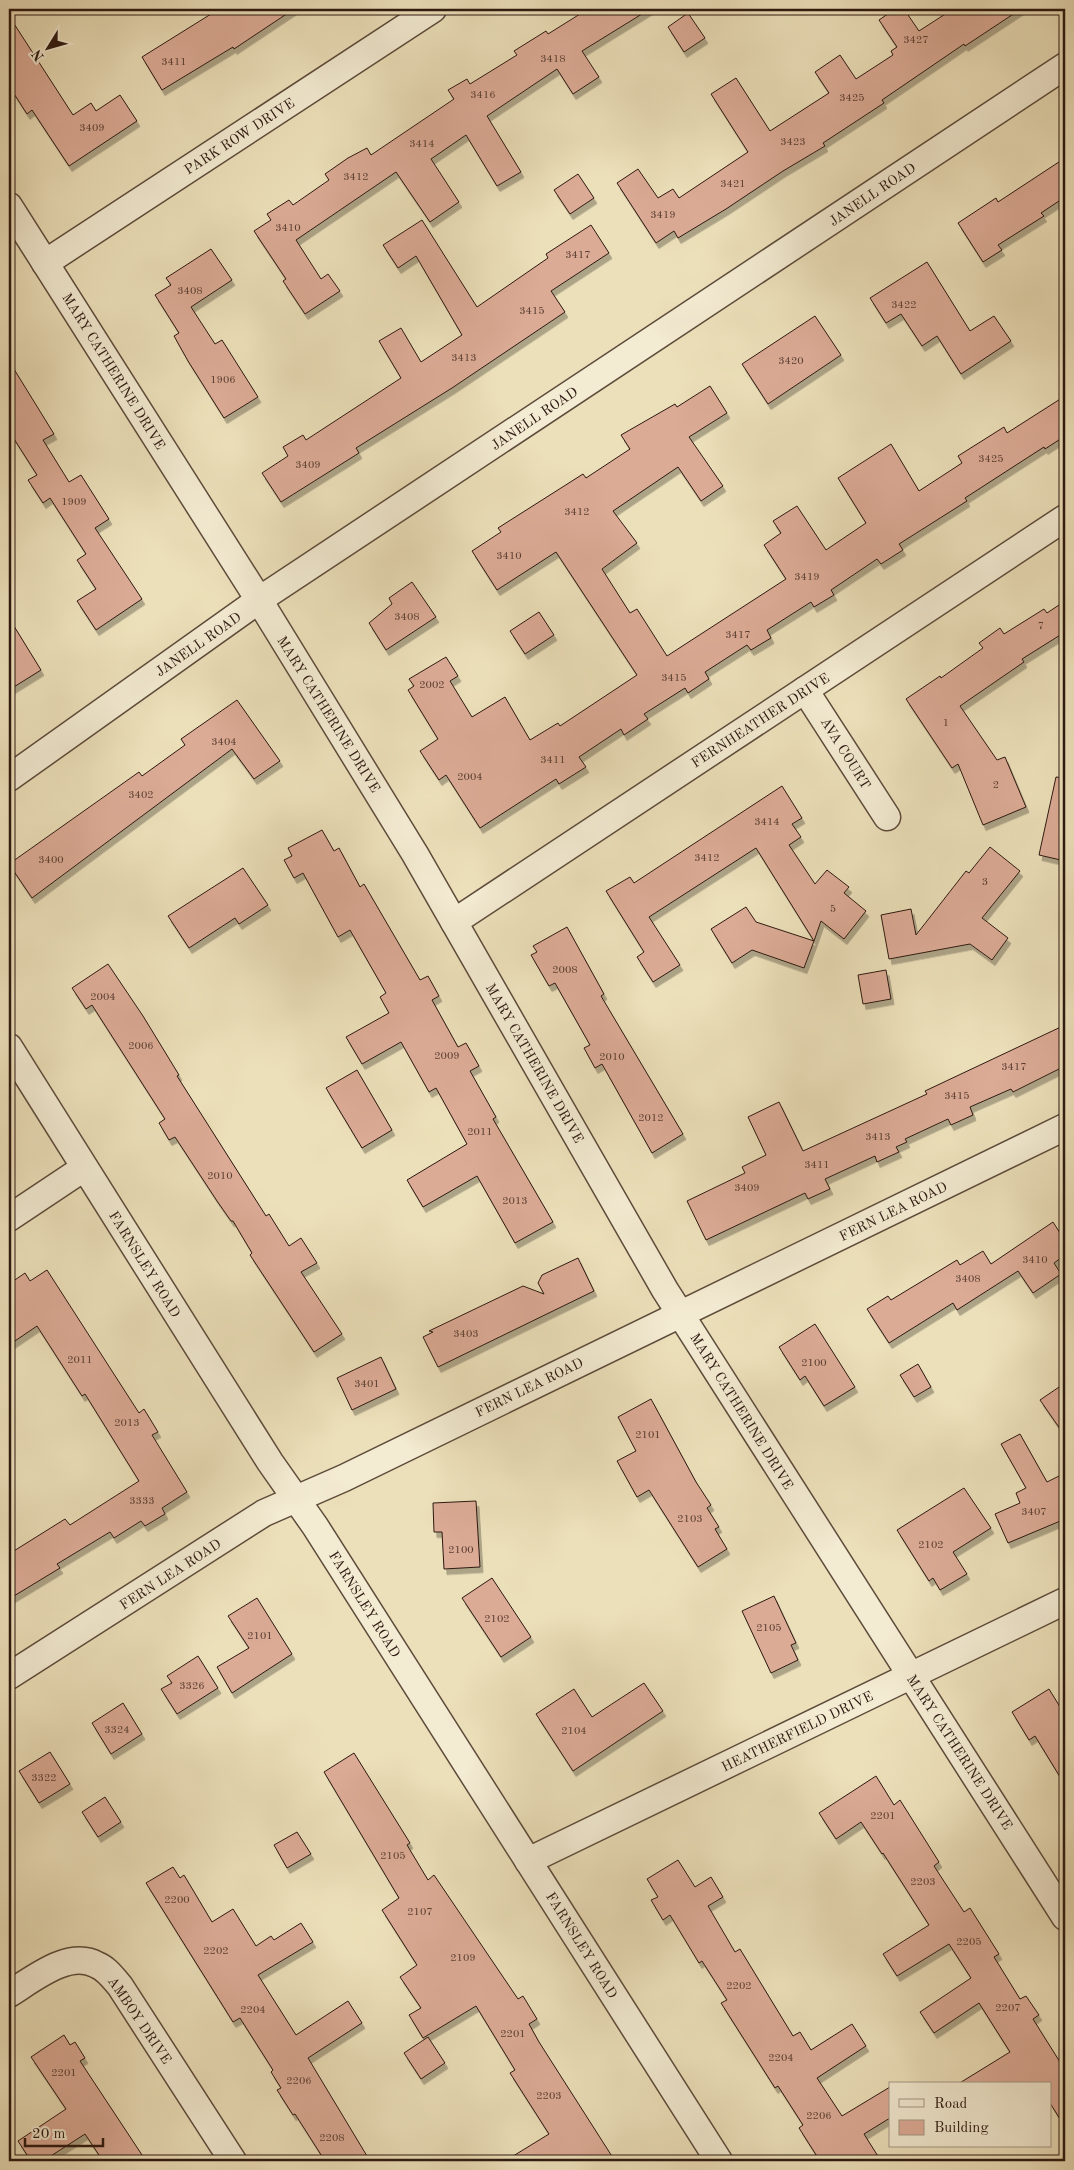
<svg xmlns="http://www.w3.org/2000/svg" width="1074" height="2170" viewBox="0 0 1074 2170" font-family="'Old Standard TT',serif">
	<defs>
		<filter id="shadow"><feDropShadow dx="3" dy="5.5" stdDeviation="0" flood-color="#0004"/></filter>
	</defs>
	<rect width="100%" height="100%" fill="#ece0ba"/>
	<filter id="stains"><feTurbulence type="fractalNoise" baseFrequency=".004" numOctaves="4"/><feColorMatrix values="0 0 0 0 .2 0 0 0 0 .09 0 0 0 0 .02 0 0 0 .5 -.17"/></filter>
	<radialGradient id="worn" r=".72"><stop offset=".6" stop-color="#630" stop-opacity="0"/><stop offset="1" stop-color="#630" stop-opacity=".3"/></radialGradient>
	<g fill="#dcab96" stroke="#2d1911" filter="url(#shadow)">
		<path d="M219,9H294L234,49L233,47L162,90L142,57Z"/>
		<path d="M588,9H650L582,51L599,77L573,94L557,69L487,116L521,172L497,186L466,135L431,159L459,202L430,222L396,172L296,240L321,279L328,274L340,291L305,314L283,281L286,279L254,231L271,220L267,214L289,200L293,205L329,180L325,174L348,158L367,148L371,155L454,99L448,90L467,79L470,84L517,55L514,51L546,31L548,34Z"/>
		<path d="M895,9H904L919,31L953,9H1021L965,46L964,44L882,100L884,103L823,143L825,146L783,171L726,209L678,238L674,231L656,243L617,183L638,169L658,198L673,189L679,198L748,152L711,94L736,78L770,131L829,93L815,72L840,55L856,79L893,55L891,51L897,47L879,20Z"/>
		<path d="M688,13L705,38L684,52L668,27Z"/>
		<path d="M9,16L73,115L91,103L96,111L120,95L137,121L69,166L32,110L27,114L9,86Z"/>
		<path d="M1065,158V197L1041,213L1044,216L998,245L1002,250L983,262L958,223L996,198L998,202Z"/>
		<path d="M578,174L594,198L570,214L554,190Z"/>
		<path d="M422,220L477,307L548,258L546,254L591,225L609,253L551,291L565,312L452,388L356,448L359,453L281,502L262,473L288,456L283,447L303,435L306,440L401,378L379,341L401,328L421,362L462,335L416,256L398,268L383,245Z"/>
		<path d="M211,249L232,280L191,307L215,344L222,340L258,397L224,418L188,361L174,336L179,333L155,295L171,285L166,278Z"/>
		<path d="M927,262L970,331L994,316L1011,341L961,374L937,336L922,346L901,314L886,323L870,298Z"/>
		<path d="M815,316L841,355L768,404L742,364Z"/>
		<path d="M9,361L54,434L43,440L69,482L81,475L109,519L95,528L142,599L96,630L77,601L96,589L77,560L86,554L50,498L43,503L28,480L37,475L9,431Z"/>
		<path d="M710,386L727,413L689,437L723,486L701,501L678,467L613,511L637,543L602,569L630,613L637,609L667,656L786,579L764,545L781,533L773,521L797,506L826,550L866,523L838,478L891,444L919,491L962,463L958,456L1004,427L1007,433L1065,396V436L1045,449L1044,447L965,498L967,501L899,544L903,550L881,564L877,559L831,590L834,595L814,607L811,602L767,630L771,638L751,650L747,645L705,672L709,679L688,693L685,688L644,714L648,719L624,735L621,729L579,757L586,767L559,784L556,779L480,828L446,775L439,780L420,751L438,739L408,690L414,686L409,679L446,657L458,676L450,681L472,717L505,697L530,740L558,723L560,726L637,675L556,552L497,590L472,551L501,532L498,528L583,474L586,478L630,449L621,435L675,404L677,407Z"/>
		<path d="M412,582L436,617L386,650L369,623L392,604L389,598Z"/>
		<path d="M1065,601V632L1022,659L1024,662L960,706L997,760L1005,757L1026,807L983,825L958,764L952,768L906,699L940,676L941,678L983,648L979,643L1000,628L1004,634L1044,609L1047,613Z"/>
		<path d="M539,612L554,635L525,654L510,631Z"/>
		<path d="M9,618L41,670L9,690Z"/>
		<path d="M237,700L280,761L254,779L232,749L32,898L9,864L139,772L142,776L185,745L181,739Z"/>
		<path d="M1056,777L1065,778V861L1039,855Z"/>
		<path d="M782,786L802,818L792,824L801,837L789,845L815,884L827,870L849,887L844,893L866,911L844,939L821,921L814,941L756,848L649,917L680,965L653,982L637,957L644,952L606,891L630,877L634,883Z"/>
		<path d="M322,830L334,851L339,848L360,887L364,884L420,980L428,976L439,996L432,1000L458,1047L466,1043L479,1066L470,1071L496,1117L493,1119L553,1222L515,1243L477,1176L423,1207L407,1180L467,1144L436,1088L429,1092L401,1042L362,1064L346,1037L389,1013L380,997L386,993L350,930L338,937L303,873L294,878L284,860L292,856L288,848Z"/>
		<path d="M990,847L1020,871L982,918L1008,938L992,960L970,944L889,959L881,915L911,909L916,935L966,871L969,873Z"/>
		<path d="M243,868L268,905L239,924L235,918L189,948L168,916Z"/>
		<path d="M746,907L756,922L814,941L804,968L752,950L732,963L711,929Z"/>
		<path d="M567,927L604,994L601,996L683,1134L652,1153L602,1064L595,1068L584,1048L590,1045L555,983L549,986L531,955L537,952L533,946Z"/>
		<path d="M108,964L143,1016L179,1075L177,1076L266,1216L269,1214L289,1246L301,1238L317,1263L301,1272L342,1334L314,1352L250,1255L252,1253L233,1221H231L217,1201L175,1137L169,1140L159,1123L165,1119L92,1005L86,1009L72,988Z"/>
		<path d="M886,970L891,999L863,1004L858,975Z"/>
		<path d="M1065,1025V1066L1013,1092L1011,1089L970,1107L973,1115L951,1125L948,1119L905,1139L907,1142L896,1147L899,1152L877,1162L875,1156L825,1179L830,1189L808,1199L805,1193L706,1240L687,1201L745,1173L742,1167L766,1155L748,1117L779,1102L803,1151L927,1094L925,1091Z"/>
		<path d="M357,1070L392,1130L362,1148L326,1088Z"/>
		<path d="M1053,1222L1065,1241V1255L1054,1263L1061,1274L1033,1293L1018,1271L957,1310L953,1303L889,1343L867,1309L888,1296L891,1300L957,1260L960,1265L983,1251L991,1264Z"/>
		<path d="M578,1258L594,1291L438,1367L423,1337L433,1332L429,1331L523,1286L544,1294L538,1283L542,1275Z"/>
		<path d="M47,1270L139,1413L144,1409L158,1432L152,1435L187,1492L162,1508L165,1514L145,1526L141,1521L114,1538L110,1532L57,1564L60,1568L9,1599V1554L65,1519L70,1525L139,1481L85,1394L82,1396L37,1326L9,1345V1284L25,1273L30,1281Z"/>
		<path d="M815,1324L855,1387L824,1406L805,1376L800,1380L779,1347Z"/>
		<path d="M381,1357L396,1389L352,1410L337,1378Z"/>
		<path d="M918,1364L931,1387L914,1397L900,1375Z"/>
		<path d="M1065,1383V1436L1040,1400Z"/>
		<path d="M651,1399L696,1482L711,1505L707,1508L719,1527L715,1529L727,1549L698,1567L649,1490L637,1497L617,1461L636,1451L618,1417Z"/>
		<path d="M1020,1434L1047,1482L1065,1473V1519L1008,1543L995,1514L1020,1503L1016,1493L1026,1488L1001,1444Z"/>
		<path d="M964,1488L991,1528L953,1552L967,1574L940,1590L933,1578L929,1581L897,1530Z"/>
		<path d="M476,1501L480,1567L444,1569L442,1532H434L433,1503Z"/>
		<path d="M492,1578L531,1637L501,1657L462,1598Z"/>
		<path d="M774,1596L796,1643L791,1645L798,1660L771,1673L742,1611Z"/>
		<path d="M257,1598L292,1654L232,1693L217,1667L249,1648L228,1616Z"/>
		<path d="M198,1656L218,1688L177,1714L161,1689L172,1683L167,1676Z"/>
		<path d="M644,1683L663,1711L573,1771L536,1714L574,1689L592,1717Z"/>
		<path d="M1049,1689L1065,1715V1785L1035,1736L1029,1740L1012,1712Z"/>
		<path d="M123,1703L142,1734L111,1754L92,1723Z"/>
		<path d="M50,1752L70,1784L39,1803L19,1771Z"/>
		<path d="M354,1753L410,1843L407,1845L428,1880L434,1875L518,1999L523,1996L537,2019L529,2024L539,2042L615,2161H505L549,2134L510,2073L515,2070L476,2006L423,2038L409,2015L421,2008L400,1977L417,1965L382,1910L399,1898L324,1772Z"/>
		<path d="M876,1776L894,1805L900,1800L939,1862L934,1866L964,1912L970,1908L999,1954L994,1957L1020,1999L1026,1996L1039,2015L1033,2019L1065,2070V2127L1050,2103V2084H958L1010,2052L979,2003L934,2033L920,2012L971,1978L949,1944L897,1976L883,1954L929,1925L883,1853L882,1854L861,1822L836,1839L819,1813Z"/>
		<path d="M105,1797L121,1822L98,1837L82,1812Z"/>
		<path d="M297,1832L311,1854L287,1868L274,1845Z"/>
		<path d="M678,1860L695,1887L711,1877L723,1897L708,1906L735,1952L740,1949L793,2036L800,2032L811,2050L852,2024L866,2046L817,2078L842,2116L890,2087V2118L864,2134L881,2161H820L799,2128L803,2125L778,2086L775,2088L721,2003L727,2000L702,1961L699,1963L670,1915L663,1920L651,1900L658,1897L647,1879Z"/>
		<path d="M173,1867L180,1878L184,1875L212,1922L233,1909L256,1946L271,1936L274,1940L301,1923L313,1942L258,1975L296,2035L348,2001L362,2023L308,2058L370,2161H325L295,2114L293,2115L277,2090L281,2088L271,2072L273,2070L240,2018L233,2022L146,1883Z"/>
		<path d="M64,2035L70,2045L75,2042L85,2058L80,2061L146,2161H103L85,2134L43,2161H31L18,2141L66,2109L31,2057Z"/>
		<path d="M428,2037L445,2063L421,2079L404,2053Z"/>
	</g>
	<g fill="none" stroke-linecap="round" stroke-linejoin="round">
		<defs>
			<g id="street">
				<path d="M9,206L259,600L415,854L665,1290L1065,1917"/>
				<path d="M45,263L433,9"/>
				<path d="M805,690L887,817"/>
				<path d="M9,778L259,600L1065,66"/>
				<path d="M454,922L1065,518"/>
				<path d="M9,1047L270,1462L315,1526L719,2161"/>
				<path d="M9,1218L84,1168"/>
				<path d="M9,1676L264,1513L344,1478L1065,1127"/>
				<path d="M528,1861L1065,1601"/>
				<path d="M9,1994C32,1980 69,1949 97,1965C107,1969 113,1978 120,1986L233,2161"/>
			</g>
		</defs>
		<use href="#street" stroke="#5d4b3b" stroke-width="29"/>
		<use href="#street" stroke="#f3ebd2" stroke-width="26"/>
	</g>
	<g text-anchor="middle" stroke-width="4" stroke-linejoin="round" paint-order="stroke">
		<g font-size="11" fill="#593e32">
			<text x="916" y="43">3427</text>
			<text x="553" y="62">3418</text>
			<text x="174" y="65">3411</text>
			<text x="483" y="98">3416</text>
			<text x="852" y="101">3425</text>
			<text x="92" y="131">3409</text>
			<text x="793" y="145">3423</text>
			<text x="422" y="147">3414</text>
			<text x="356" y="180">3412</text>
			<text x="733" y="187">3421</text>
			<text x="663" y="218">3419</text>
			<text x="288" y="231">3410</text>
			<text x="578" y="258">3417</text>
			<text x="190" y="294">3408</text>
			<text x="904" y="308">3422</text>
			<text x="532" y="314">3415</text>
			<text x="464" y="361">3413</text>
			<text x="791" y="364">3420</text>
			<text x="223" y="383">1906</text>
			<text x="991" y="462">3425</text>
			<text x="308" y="468">3409</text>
			<text x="74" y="505">1909</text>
			<text x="577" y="515">3412</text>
			<text x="509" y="559">3410</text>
			<text x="807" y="580">3419</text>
			<text x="407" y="620">3408</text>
			<text x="1041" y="629">7</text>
			<text x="738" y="638">3417</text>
			<text x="674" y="681">3415</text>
			<text x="432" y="688">2002</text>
			<text x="946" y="726">1</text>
			<text x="224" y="745">3404</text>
			<text x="553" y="763">3411</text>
			<text x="470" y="780">2004</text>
			<text x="996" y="788">2</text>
			<text x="141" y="798">3402</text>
			<text x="767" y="825">3414</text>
			<text x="707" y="861">3412</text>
			<text x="51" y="863">3400</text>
			<text x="985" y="885">3</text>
			<text x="833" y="912">5</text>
			<text x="565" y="973">2008</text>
			<text x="103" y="1000">2004</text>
			<text x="141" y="1049">2006</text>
			<text x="447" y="1059">2009</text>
			<text x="612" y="1060">2010</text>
			<text x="1014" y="1070">3417</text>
			<text x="957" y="1099">3415</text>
			<text x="651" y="1121">2012</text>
			<text x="480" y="1135">2011</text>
			<text x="878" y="1140">3413</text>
			<text x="817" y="1168">3411</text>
			<text x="220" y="1179">2010</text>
			<text x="747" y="1191">3409</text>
			<text x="515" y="1204">2013</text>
			<text x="1035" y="1263">3410</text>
			<text x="968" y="1282">3408</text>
			<text x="466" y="1337">3403</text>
			<text x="80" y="1363">2011</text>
			<text x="814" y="1366">2100</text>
			<text x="367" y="1387">3401</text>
			<text x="127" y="1426">2013</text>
			<text x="648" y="1438">2101</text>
			<text x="142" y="1504">3333</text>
			<text x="1034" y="1515">3407</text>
			<text x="690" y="1522">2103</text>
			<text x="931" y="1548">2102</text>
			<text x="461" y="1553">2100</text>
			<text x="497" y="1622">2102</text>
			<text x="769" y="1631">2105</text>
			<text x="260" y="1639">2101</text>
			<text x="192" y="1689">3326</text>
			<text x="117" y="1733">3324</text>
			<text x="574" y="1734">2104</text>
			<text x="44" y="1781">3322</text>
			<text x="883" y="1819">2201</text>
			<text x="393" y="1859">2105</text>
			<text x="923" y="1885">2203</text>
			<text x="177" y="1903">2200</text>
			<text x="420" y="1915">2107</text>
			<text x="969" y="1945">2205</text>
			<text x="216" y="1954">2202</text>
			<text x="463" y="1961">2109</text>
			<text x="739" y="1989">2202</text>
			<text x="1008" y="2011">2207</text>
			<text x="253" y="2013">2204</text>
			<text x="513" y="2037">2201</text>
			<text x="781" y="2061">2204</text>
			<text x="64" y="2076">2201</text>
			<text x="299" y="2084">2206</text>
			<text x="549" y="2099">2203</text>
			<text x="819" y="2119">2206</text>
			<text x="332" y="2141">2208</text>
		</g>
		<g font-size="14" fill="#2d1911" stroke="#f3ebd2">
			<text transform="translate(239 136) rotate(-33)" y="5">PARK ROW DRIVE</text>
			<text transform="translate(872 194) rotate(-34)" y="5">JANELL ROAD</text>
			<text transform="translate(114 371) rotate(58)" y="5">MARY CATHERINE DRIVE</text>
			<text transform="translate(534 418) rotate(-34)" y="5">JANELL ROAD</text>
			<text transform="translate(198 644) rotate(-35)" y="5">JANELL ROAD</text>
			<text transform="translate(329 714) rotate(58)" y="5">MARY CATHERINE DRIVE</text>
			<text transform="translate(760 720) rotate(-33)" y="5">FERNHEATHER DRIVE</text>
			<text transform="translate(846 753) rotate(58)" y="5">AVA COURT</text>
			<text transform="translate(535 1063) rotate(60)" y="5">MARY CATHERINE DRIVE</text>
			<text transform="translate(893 1211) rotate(-26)" y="5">FERN LEA ROAD</text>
			<text transform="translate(145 1264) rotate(58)" y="5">FARNSLEY ROAD</text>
			<text transform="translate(529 1387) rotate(-26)" y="5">FERN LEA ROAD</text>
			<text transform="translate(742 1411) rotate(58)" y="5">MARY CATHERINE DRIVE</text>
			<text transform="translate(170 1574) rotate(-33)" y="5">FERN LEA ROAD</text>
			<text transform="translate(365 1604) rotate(58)" y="5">FARNSLEY ROAD</text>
			<text transform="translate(797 1731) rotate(-26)" y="5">HEATHERFIELD DRIVE</text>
			<text transform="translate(960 1752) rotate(57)" y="5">MARY CATHERINE DRIVE</text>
			<text transform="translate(582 1945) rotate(58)" y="5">FARNSLEY ROAD</text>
			<text transform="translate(140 2020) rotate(56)" y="5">AMBOY DRIVE</text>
		</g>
	</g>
	<rect width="1074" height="2170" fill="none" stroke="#ece0ba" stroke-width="30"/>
	<rect x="10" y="10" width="1054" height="2150" fill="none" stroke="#2d1911" stroke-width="2.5"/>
	<rect x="15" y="15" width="1044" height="2140" fill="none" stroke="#2d1911"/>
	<rect x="889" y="2082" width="162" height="65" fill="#f3ebd2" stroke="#a49785"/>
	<rect x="899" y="2099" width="25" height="8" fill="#f3ebd2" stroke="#a49785"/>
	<text x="934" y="2108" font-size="15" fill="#2d1911">Road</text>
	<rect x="899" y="2120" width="25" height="15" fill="#dcab96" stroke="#a49785"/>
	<text x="934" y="2132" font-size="15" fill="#2d1911">Building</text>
	<g transform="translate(48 48) rotate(233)" stroke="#f3ebd2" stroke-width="4" paint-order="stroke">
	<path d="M0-4L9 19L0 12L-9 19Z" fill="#2d1911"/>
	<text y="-8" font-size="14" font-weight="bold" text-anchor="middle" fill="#2d1911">N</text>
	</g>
	<path d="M25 2138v8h78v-8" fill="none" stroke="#2d1911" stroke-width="2.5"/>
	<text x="32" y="2138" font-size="15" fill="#2d1911" stroke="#f3ebd2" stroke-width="4" paint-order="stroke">20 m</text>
	<rect width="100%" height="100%" filter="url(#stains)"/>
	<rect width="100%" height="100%" fill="url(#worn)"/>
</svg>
